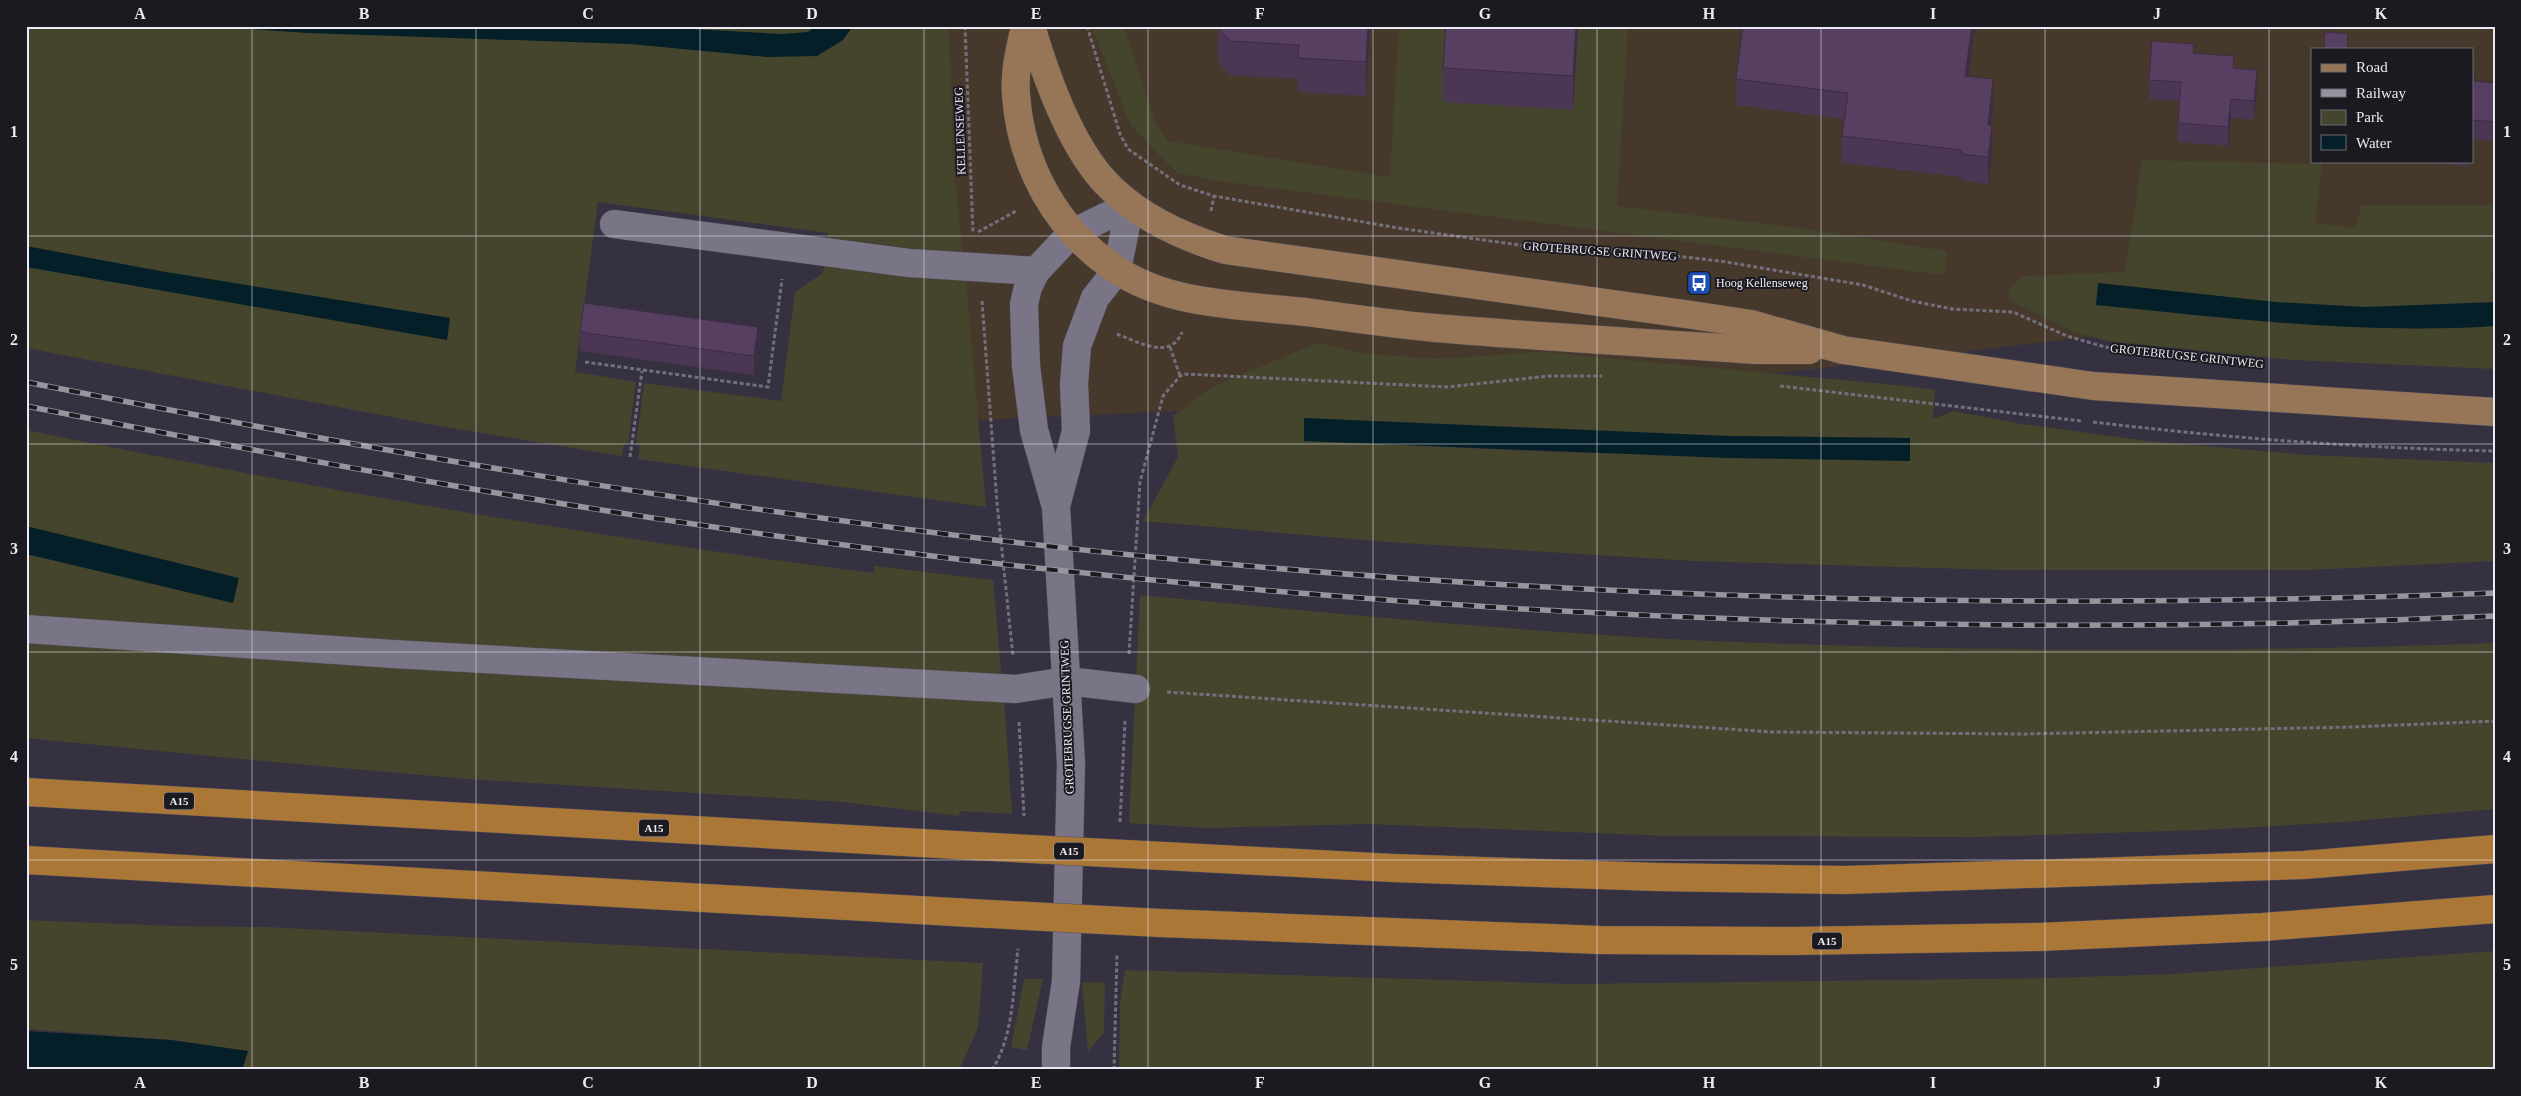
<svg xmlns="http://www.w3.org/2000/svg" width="2521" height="1096" viewBox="0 0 2521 1096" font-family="Georgia,serif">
	<rect width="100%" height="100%" fill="#363140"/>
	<path fill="#46392b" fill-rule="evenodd" d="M945,26H2495V290L1614,392L953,421ZM2312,49H2472V161H2312Z"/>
	<g fill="#44452c" fill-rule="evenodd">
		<path d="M26,26H949L953,159L963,255L828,238V233L598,202L575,372L636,382L628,444H624L622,456L450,428L26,348Z"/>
		<path d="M1091,26H1124L1156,122L1167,141L1390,177L1399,26H1628L1617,206L1799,228L1947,251L1944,275L1218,181L1177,173L1131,126Z"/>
		<path d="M2142,160L2322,164L2315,223L2356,228L2361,205H2495V263L2490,280H2495V369L2292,360L2107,341L2076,333L2012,302L2008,296L2010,288L2024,276L2125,272Z"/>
		<path d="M824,265L966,282L986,507L638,459L640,446L636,445L644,383L781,401L795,292L823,273Z"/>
		<path d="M1317,343L1362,353L1435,359L1541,352L1906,386L1935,390L1933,419L1953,411L2022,424L2147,441L2308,455L2495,463V561L2309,570H2002L1694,561L1387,542L1143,521L1178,457L1173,416L1211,388ZM1555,430L1728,436L1910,438V460L1554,452L1304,440Z"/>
		<path d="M26,430C307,487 589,537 874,573V566L993,580L1002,681L26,623Z"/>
		<path d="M1140,595C1323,612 1507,631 1691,640C1959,652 2227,653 2495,643V809L2344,822L2203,830L1973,837L1669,836L1368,824L1206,828L1129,823Z"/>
		<path d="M26,635L1004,697L1012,814L960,811L959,816L843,802L466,779L241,759L26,738Z"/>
		<path d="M26,920L173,926L266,927L983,963L978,1028L959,1070H242L247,1051L171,1040L26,1029Z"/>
		<path d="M2495,951V1070H1119L1120,1002L1125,970L1571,984L2050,978L2173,974Z"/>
		<path d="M1024,979H1043L1027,1050L1011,1047Z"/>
		<path d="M1105,982L1104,1033L1088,1051L1082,983Z"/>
	</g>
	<g fill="#041f28">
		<path d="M208,26H638L782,34L808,32L816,26H853L843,40L817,56L766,57L630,44L308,33Z"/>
		<path d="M26,246L160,271L450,318L447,340L26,267Z"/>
		<path d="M2098,283L2276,302L2365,307L2495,302V326C2361,335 2228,318 2096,305Z"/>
		<path d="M1304,418L1728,436L1910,438V461L1727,458L1304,441Z"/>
		<path d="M26,526L239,578L233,603L26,554Z"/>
		<path d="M26,1031L171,1040L248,1051L242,1070H26Z"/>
	</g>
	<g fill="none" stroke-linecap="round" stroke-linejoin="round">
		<defs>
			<g id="minor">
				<path d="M614,224L909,263L1036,271"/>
				<path d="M1056,506L1076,431L1074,384L1077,346L1095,298L1117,270L1130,205"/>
				<path d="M26,629L393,654L1016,689L1067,681L1136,689"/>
				<path d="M1056,1070V1047L1066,981L1071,763L1056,507L1034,430L1026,366L1024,304L1028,287L1036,271L1072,233L1130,205"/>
			</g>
			<g id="major">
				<path d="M1025,26C1020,49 1014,72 1016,95C1021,166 1057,231 1117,270C1171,306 1244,305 1306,312C1349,318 1392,324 1435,328C1542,337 1649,343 1756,350H1809"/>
				<path d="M1031,26C1046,77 1072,152 1112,189C1143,219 1183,237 1225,250L1692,315L1751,324L1843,350L2093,386L2495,412"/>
			</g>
			<g id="highway">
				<path d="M26,792L974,846"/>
				<path d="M1164,856L1393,868L1657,877L1845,880L2304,865L2495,849"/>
				<path d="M26,860L971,913"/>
				<path d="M1160,923L1600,940L1795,941L2039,937L2263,927L2495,909"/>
			</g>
		</defs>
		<use href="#minor" stroke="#534f5b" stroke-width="29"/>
		<use href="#major" stroke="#534f5b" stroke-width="29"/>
		<use href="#highway" stroke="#534f5b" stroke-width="29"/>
		<g stroke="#736f7c" stroke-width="3" stroke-dasharray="4 2.5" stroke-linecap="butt">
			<path d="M965,26L973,233"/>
			<path d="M1087,26L1120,134L1128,149L1180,185L1214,196L1398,228L1555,250L1630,251L1720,261L1863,285L1912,301L1952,309L2013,312L2067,336L2105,347L2155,354"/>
			<path d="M1211,211L1214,196"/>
			<path d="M978,232L1016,211"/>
			<path d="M982,301L997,503L1013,656"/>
			<path d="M1117,334C1138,342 1171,361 1182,332"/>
			<path d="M1170,347L1180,376"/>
			<path d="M585,362L768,387L782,279"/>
			<path d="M1780,386L2082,421"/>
			<path d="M2093,422C2227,438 2360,448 2495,451"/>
			<path d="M630,457L642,371"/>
			<path d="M1129,654L1140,482L1163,396L1180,376L1186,374L1447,387L1549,376H1602"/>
			<path d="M1167,692L1773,732L2023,734L2352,727L2495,721"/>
			<path d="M1019,722L1024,816"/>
			<path d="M1120,822L1125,721"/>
			<path d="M992,1070C1014,1035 1013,989 1018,949"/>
			<path d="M1114,1070L1117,953"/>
		</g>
		<use href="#minor" stroke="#7a7586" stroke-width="28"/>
		<use href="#major" stroke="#977657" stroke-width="28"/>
		<use href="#highway" stroke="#ab7737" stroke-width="28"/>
		<defs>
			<g id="rail">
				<path d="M26,382C353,447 681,504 1012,542C1504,599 2000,612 2495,593"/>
				<path d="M26,406C308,462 590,513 875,549C1412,617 1954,640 2495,616"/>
			</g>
		</defs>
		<use href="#rail" stroke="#9894a0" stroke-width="5.5"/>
		<use href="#rail" stroke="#1c1a21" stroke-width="4" stroke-dasharray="11" stroke-linecap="butt"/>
		<defs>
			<g id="highway-bridge">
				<path d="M974,846L1164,856"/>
				<path d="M971,913L1160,923"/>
			</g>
		</defs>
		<use href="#highway-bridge" stroke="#534f5b" stroke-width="29" stroke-linecap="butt"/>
		<use href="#highway-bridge" stroke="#ab7737" stroke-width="28"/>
	</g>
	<g fill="#4b3653">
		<path d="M1218,26H1370L1366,96L1298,92V79L1230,75L1218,62Z"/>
		<path d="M1446,26H1578L1573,110L1443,102V68Z"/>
		<path d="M2194,53L2234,68L2257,89L2254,120L2231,118L2228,146L2178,142V123L2179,101L2149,99V80Z"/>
		<path d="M1969,77L1993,106L1991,126L1992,153L1988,184L1962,181V177L1842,163V136L1844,119L1736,105V79Z"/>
		<path d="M2472,77L2475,82L2495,83V141L2472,139Z"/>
		<path d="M2421,161H2469L2468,167Z"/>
		<path d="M580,332L758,346L754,375L580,351Z"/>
	</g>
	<g fill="#3d2c44">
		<path d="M1368,26H1370L1366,96V62Z"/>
		<path d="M1576,26H1578L1573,110V76Z"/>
		<path d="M1972,26H1975L1965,103V76Z"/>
		<path d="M2257,70V89L2254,120V101Z"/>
		<path d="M1993,79V106L1988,152V125Z"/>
		<path d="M2231,99V118L2228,146V127Z"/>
		<path d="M1992,126V153L1988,184V157Z"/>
		<path d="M758,327V346L754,375V356Z"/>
	</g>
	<g fill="#573f61" stroke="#3d2c44">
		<path d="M1218,26H1368L1366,62L1298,58L1299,45L1230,41L1218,28Z"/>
		<path d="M1446,26H1576L1573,76L1443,68Z"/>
		<path d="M1743,26H1972L1965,76L1993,79L1988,125L1992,126L1988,157L1962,154V150L1842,136L1848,93L1736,79Z"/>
		<path d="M2325,32L2348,34L2347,49H2324Z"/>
		<path d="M2152,41L2194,44L2193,53L2234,56L2233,68L2257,70L2254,101L2231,99L2228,127L2178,123L2181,82L2149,80Z"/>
		<path d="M2472,77H2475L2474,81L2495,83V122L2472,120Z"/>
		<path d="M584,303L758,327L754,356L580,332Z"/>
	</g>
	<path fill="none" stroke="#ebe9f2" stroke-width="1" stroke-opacity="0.55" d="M252,26V1070M476,26V1070M700,26V1070M924,26V1070M1148,26V1070M1373,26V1070M1597,26V1070M1821,26V1070M2045,26V1070M2269,26V1070M26,236H2495M26,444H2495M26,652H2495M26,860H2495"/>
	<defs>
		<symbol id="bus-square" viewBox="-11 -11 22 22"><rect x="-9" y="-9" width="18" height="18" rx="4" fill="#1a4fb4" stroke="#1c1a21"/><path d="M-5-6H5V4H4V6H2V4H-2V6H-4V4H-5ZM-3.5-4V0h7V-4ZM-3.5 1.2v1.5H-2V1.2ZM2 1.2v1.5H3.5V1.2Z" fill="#fff"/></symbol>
	</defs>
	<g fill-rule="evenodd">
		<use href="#bus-square" x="1685" y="269" width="28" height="28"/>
	</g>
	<g text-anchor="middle" stroke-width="4" stroke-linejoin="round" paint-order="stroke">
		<g fill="#1c1a21" stroke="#adabb3" stroke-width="1">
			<rect x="164" y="792.5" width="30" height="17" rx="4"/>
			<rect x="639" y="819.5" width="30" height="17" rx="4"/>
			<rect x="1054" y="842.5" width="30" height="17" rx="4"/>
			<rect x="1812" y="932.5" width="30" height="17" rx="4"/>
		</g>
		<g font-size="11" font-weight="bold" fill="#ebe9f2">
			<text x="179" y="805">A15</text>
			<text x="654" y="832">A15</text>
			<text x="1069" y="855">A15</text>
			<text x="1827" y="945">A15</text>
		</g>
		<g font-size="12" fill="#ebe9f2" stroke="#1c1a21">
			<text transform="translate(960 131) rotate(-92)" y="4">KELLENSEWEG</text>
			<text transform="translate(1600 251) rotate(4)" y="4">GROTEBRUGSE GRINTWEG</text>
			<text transform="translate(2187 356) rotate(6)" y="4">GROTEBRUGSE GRINTWEG</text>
			<text transform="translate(1067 717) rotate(-92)" y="4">GROTEBRUGSE GRINTWEG</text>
		</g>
		<g font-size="12" fill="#ebe9f2" stroke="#1c1a21" text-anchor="start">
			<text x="1716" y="287">Hoog Kellenseweg</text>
		</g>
	</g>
	<rect width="2521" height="1096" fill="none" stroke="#1c1a21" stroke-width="55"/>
	<rect x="2311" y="48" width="162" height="115" fill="#1c1a21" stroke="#6f6d75"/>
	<rect x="2321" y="64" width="25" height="8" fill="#977657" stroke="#6f6d75"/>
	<text x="2356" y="72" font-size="15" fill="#ebe9f2">Road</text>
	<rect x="2321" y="89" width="25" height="8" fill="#9894a0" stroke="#6f6d75"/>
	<text x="2356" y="98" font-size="15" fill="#ebe9f2">Railway</text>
	<rect x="2321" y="110" width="25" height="15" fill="#44452c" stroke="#6f6d75"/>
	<text x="2356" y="122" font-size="15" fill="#ebe9f2">Park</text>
	<rect x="2321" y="135" width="25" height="15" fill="#041f28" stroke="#6f6d75"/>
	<text x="2356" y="148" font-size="15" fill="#ebe9f2">Water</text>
	<rect x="28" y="28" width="2466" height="1040" fill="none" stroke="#ebe9f2" stroke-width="2"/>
	<g font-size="16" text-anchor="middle" font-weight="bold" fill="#ebe9f2">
		<text x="140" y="19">A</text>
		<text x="364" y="19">B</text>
		<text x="588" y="19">C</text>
		<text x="812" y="19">D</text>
		<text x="1036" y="19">E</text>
		<text x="1260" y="19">F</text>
		<text x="1485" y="19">G</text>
		<text x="1709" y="19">H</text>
		<text x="1933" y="19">I</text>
		<text x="2157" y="19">J</text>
		<text x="2381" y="19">K</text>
		<text x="14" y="137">1</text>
		<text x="2507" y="137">1</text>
		<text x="14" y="345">2</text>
		<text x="2507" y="345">2</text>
		<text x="14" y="554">3</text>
		<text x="2507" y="554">3</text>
		<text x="14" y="762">4</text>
		<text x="2507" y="762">4</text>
		<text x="14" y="970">5</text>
		<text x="2507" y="970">5</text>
		<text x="140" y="1088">A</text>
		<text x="364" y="1088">B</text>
		<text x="588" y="1088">C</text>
		<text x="812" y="1088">D</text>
		<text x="1036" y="1088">E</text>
		<text x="1260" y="1088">F</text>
		<text x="1485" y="1088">G</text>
		<text x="1709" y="1088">H</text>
		<text x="1933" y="1088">I</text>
		<text x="2157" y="1088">J</text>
		<text x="2381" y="1088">K</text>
	</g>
</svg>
